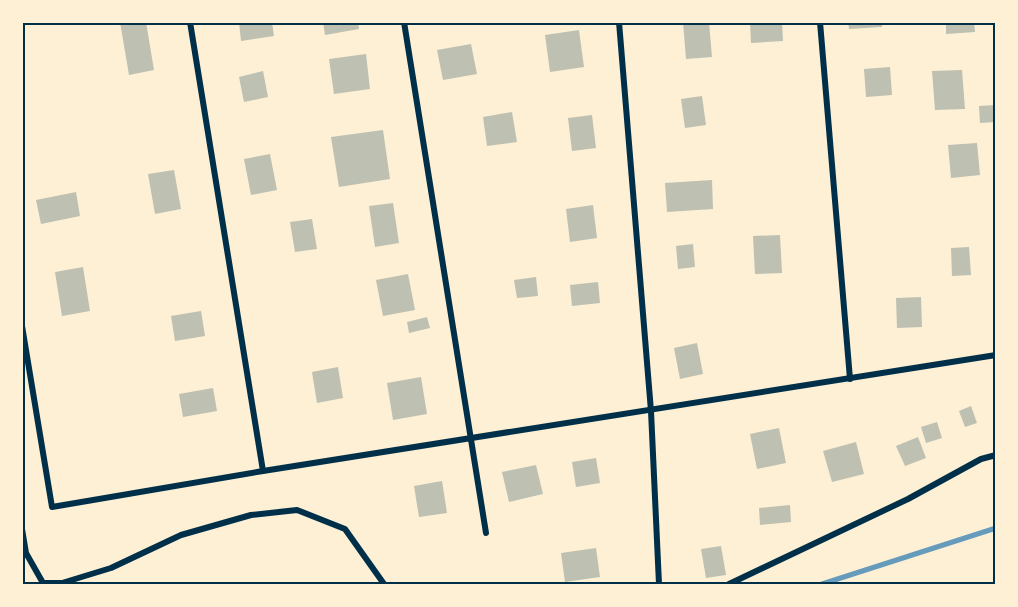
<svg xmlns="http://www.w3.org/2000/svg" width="1018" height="607" viewBox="0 0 1018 607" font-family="'DM Sans',sans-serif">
	<rect width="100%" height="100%" fill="#fdf0d5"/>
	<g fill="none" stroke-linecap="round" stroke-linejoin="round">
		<path stroke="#669bbc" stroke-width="5" d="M822,584L996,528"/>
	</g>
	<g fill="#bec0b2">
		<path d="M120,22H146L154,70L129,75Z"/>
		<path d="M239,22H272L274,36L241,41Z"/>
		<path d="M323,22H358L359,29L325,35Z"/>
		<path d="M683,22H709L712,57L686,59Z"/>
		<path d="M750,22H782L783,41L751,43Z"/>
		<path d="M848,22H882V27L849,29Z"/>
		<path d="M946,22H974L975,32L946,34Z"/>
		<path d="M579,30L584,67L550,72L545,35Z"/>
		<path d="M471,44L477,74L443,80L437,50Z"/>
		<path d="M366,54L370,89L334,94L329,59Z"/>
		<path d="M890,67L892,95L866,97L864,69Z"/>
		<path d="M962,70L965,109L935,110L932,71Z"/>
		<path d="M263,71L268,97L244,102L239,77Z"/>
		<path d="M702,96L706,125L685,128L681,99Z"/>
		<path d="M996,105V122L980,123L979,106Z"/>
		<path d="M512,112L517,142L487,146L483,117Z"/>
		<path d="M592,115L596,148L572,151L568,118Z"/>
		<path d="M383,130L390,179L339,187L331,137Z"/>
		<path d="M977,143L980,175L951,178L948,145Z"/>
		<path d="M270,154L277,190L251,195L244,159Z"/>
		<path d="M174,170L181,209L155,214L148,174Z"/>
		<path d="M712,180L713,209L667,212L665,183Z"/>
		<path d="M76,192L80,216L41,224L36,200Z"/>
		<path d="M393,203L399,243L375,247L369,206Z"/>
		<path d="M593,205L597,238L570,242L566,209Z"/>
		<path d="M312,219L317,249L295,252L290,222Z"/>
		<path d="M780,235L782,273L755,274L753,236Z"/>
		<path d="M693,244L695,267L678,269L676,246Z"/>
		<path d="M969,247L971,275L952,276L951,248Z"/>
		<path d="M83,267L90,311L62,316L55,272Z"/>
		<path d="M408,274L415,310L383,316L376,280Z"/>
		<path d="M536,277L538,296L517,298L514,280Z"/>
		<path d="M598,282L600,303L572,306L570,285Z"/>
		<path d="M921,297L922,327L897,328L896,298Z"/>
		<path d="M201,311L205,336L175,341L171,316Z"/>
		<path d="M427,317L430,328L409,333L407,322Z"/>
		<path d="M697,343L703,374L680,379L674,348Z"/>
		<path d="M338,367L343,398L317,403L312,372Z"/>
		<path d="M421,377L427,414L393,420L387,383Z"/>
		<path d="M213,388L217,411L183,417L179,394Z"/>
		<path d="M971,406L977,423L965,427L959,411Z"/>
		<path d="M937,422L942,438L926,443L921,427Z"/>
		<path d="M779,428L786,463L757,469L750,434Z"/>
		<path d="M918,437L926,458L905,466L896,446Z"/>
		<path d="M856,442L864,474L832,482L823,451Z"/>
		<path d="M596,458L600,483L576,487L572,462Z"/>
		<path d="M536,465L543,494L509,502L502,472Z"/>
		<path d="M442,481L447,513L419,517L414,486Z"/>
		<path d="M790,505L791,522L760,525L759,508Z"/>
		<path d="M721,546L726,575L706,578L701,549Z"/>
		<path d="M596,548L600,577L565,582L561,553Z"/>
	</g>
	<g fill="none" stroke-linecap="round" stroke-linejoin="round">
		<g stroke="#003049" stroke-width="6">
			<path d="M190,22L263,471"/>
			<path d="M404,22L486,533"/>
			<path d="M619,22L651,411L659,584"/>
			<path d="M820,22L850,379"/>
			<path d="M22,326L52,507L263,471L996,355"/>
			<path d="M22,529L26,553L43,583H62L111,568L181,535L251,515L297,510L345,529L384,584"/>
			<path d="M729,584L908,499L981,459L996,455"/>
		</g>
	</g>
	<rect width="1018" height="607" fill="none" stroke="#fdf0d5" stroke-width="48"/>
	<rect x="24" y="24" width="970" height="559" fill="none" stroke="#003049" stroke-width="2"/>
</svg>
